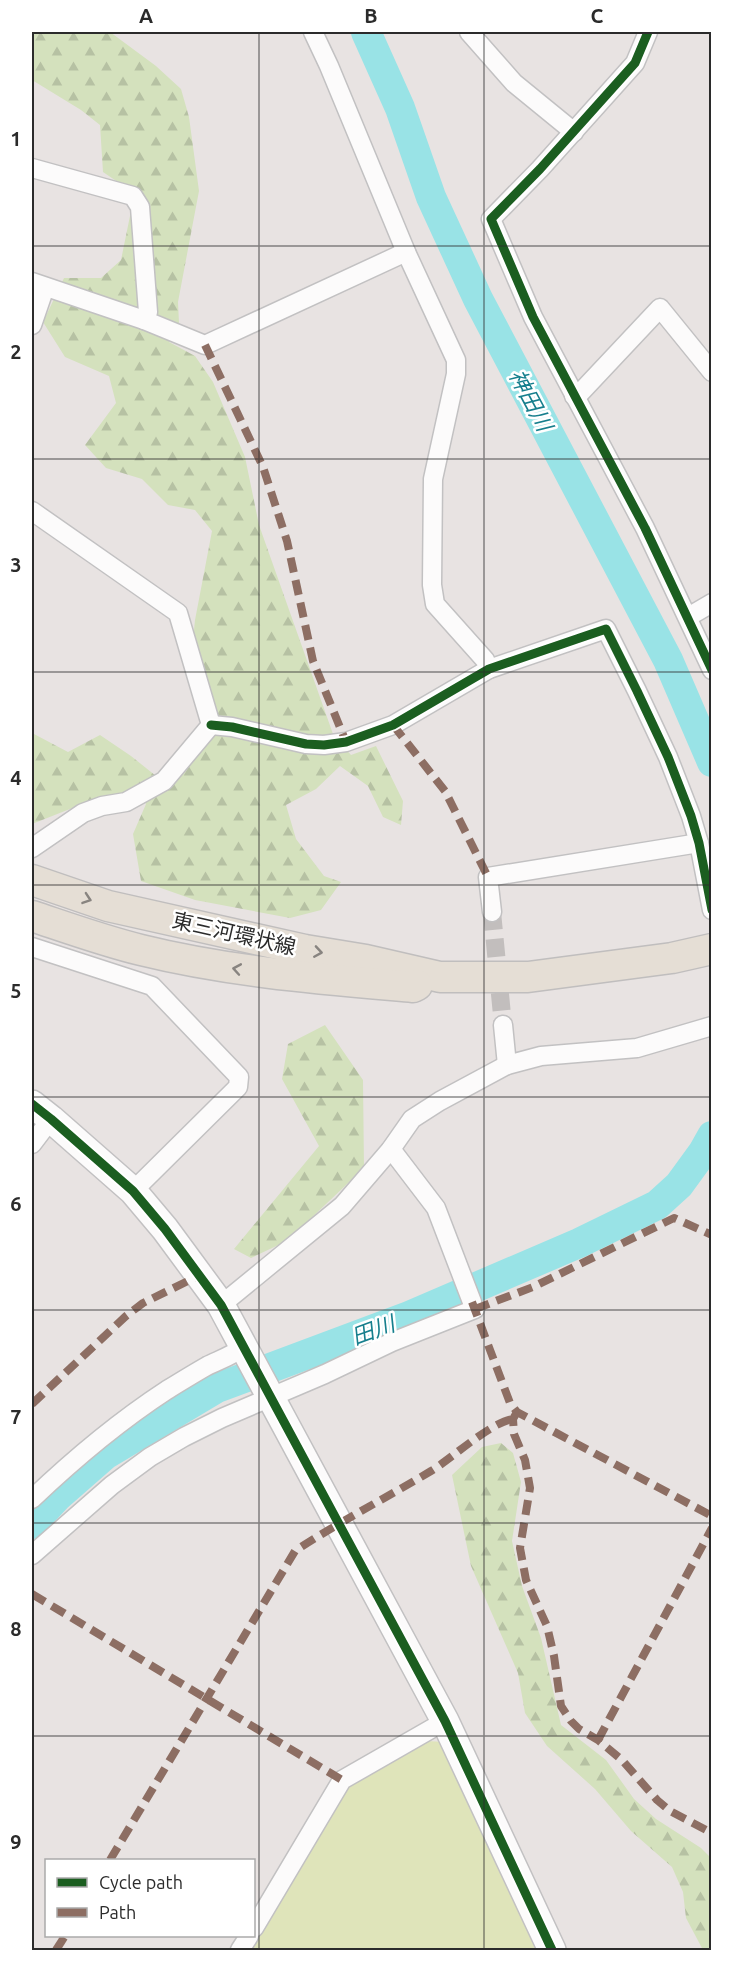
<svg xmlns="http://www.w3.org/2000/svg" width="743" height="1982" viewBox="0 0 743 1982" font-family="Ubuntu,'Noto Sans JP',sans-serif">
	<defs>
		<pattern id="forest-firs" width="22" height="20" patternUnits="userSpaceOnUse" patternTransform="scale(1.5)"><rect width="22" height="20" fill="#d4e1bd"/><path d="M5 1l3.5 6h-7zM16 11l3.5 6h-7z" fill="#b6c1a3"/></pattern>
	</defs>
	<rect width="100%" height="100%" fill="#e8e3e2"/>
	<g fill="url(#forest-firs)">
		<path d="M32,32H110L156,66L181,89L189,117L199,191L178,302L179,323L169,342L195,356L213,382L245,457L259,525L333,734L351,755L376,746L403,801L401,825L383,817L368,786L340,766L316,789L286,805L296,839L324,876L341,882L321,910L290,918L195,900L141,881L133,834L146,804L137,789L118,796L75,807L32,824V736L34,734L68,752L100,735L131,756L166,784L209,736L192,650L195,620L212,531L195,510L168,505L142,479L106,468L85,445L116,403L109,376L65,357L43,322L64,278H101L121,260L130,216L137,195L103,172L100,125L81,110L32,80Z"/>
		<path d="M325,1025L363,1080L364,1168L287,1241L251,1258L234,1249L319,1146L282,1079L288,1044Z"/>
		<path d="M501,1443L513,1453L521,1482L512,1541L522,1586L541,1638L561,1725L606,1760L634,1799L656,1819L701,1848L711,1858V1950H703L686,1918L683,1892L672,1867L631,1831L595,1789L547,1746L525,1713L518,1673L471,1566L452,1475L482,1447Z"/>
	</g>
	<path fill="#dfe4ba" d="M425,1741L446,1742L543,1950H250L347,1786Z"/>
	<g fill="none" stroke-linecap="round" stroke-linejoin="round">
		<g stroke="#99e3e6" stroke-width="30">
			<path d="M366,32L400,108L431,197L478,299L668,660L712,762"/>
			<path d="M32,1524L57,1497L105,1455L217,1388L409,1316L579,1243L657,1205L679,1185L703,1152L712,1136"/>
		</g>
		<path stroke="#c2bebd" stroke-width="18" stroke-dasharray="18 9" stroke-linecap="butt" d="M492,912L503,1025"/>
		<defs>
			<g id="street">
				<path d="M313,32L329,66L406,252L456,360V374L433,479L432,585L435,604L485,660L489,669"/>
				<path d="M469,32L514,83L574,132"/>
				<path d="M648,32L635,63L540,169L491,219L533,317L645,528L712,670"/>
				<path d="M32,168L133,196L140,207L148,312L144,320"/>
				<path d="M32,282L144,320L205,345L406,252"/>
				<path d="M32,325L45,287"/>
				<path d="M574,396L581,392L660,308L712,372"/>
				<path d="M32,511L178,613L211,725L164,781L126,802L102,806L83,813L32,848"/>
				<path d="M688,617L712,603"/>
				<path d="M211,725L232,727L306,744L324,745L346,742L393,725L489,669L606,629L637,691L668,757L691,816L699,843L712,910"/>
				<path d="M492,912L488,877L699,843"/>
				<path d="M32,947L152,986L239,1077L238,1087L133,1191"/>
				<path d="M503,1025L507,1065"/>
				<path d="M32,1144L51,1119"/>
				<path d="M391,1149L436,1208L472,1302"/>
				<path d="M221,1305L342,1206L391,1149L412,1119L440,1101L507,1065L541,1056L637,1048L712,1026"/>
				<path d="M32,1499C74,1459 118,1422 167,1390C180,1382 193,1374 207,1366C219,1360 232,1356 243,1347"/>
				<path d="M32,1555L112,1485L150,1457L184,1437L222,1418L325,1374L392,1342L475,1309"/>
				<path d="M254,1928L342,1780L445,1721"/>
				<path d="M240,1950L249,1936"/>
			</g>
			<path id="secondary" d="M32,1104L51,1119L133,1191L165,1229L221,1305L445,1721L552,1950"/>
			<g id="primary">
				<path d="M32,880L108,906L305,950L366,960L440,977H528L672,958L712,949"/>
				<path d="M32,916C68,928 104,941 141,950C230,972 322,979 413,987L417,985"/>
			</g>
		</defs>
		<use href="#street" stroke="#c2c1c2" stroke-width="21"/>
		<use href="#secondary" stroke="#c2c1c2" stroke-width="30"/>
		<use href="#primary" stroke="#c0bebe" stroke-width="33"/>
		<use href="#street" stroke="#fcfbfb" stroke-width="18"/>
		<use href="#secondary" stroke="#fcfbfb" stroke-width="27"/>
		<use href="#primary" stroke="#e5ded5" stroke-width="30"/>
		<g stroke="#8d6e63" stroke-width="8" stroke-dasharray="15 8" stroke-linecap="butt">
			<path d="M205,345L263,467L287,541L313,661L346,742"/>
			<path d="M393,725L445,791L488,877"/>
			<path d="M472,1302L510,1403L517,1412L712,1516"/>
			<path d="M475,1309L533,1287L674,1218L712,1235"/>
			<path d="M32,1404L126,1316L143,1303L200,1275"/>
			<path d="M517,1412L513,1419L514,1434L525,1460L530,1488L520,1548L526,1580L547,1626L554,1656L561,1706L571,1721L579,1729L598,1740L622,1760L657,1800L670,1811L712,1833"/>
			<path d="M32,1594L342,1780"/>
			<path d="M598,1740L712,1528"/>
			<path d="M110,1860L295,1551C339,1522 386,1498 431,1471C451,1459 491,1422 513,1419"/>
			<path d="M56,1950L65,1936"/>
		</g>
		<defs>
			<g id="cycleway">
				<path d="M648,32L635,63L540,169L491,219L533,317L645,528L712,670"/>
				<path d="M211,725L232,727L306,744L324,745L346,742L393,725L489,669L606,629L637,691L668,757L691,816L699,843L712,910"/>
				<path d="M32,1104L51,1119L133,1191L165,1229L221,1305L445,1721L552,1950"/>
			</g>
		</defs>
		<use href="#cycleway" stroke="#fff" stroke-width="13"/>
		<use href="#cycleway" stroke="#1b5e20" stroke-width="9"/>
	</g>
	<defs><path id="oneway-chevron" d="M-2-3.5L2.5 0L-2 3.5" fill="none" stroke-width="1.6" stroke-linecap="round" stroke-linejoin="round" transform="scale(1.5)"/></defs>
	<g stroke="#888480">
		<use href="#oneway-chevron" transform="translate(87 899) rotate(19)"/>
		<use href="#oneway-chevron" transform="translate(318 952) rotate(9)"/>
		<use href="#oneway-chevron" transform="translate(237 969) rotate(-170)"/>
	</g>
	<path fill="none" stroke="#2b2b2b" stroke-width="1.5" stroke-opacity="0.55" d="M259,32V1950M484,32V1950M32,246H712M32,459H712M32,672H712M32,885H712M32,1097H712M32,1310H712M32,1523H712M32,1736H712"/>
	<g text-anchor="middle" stroke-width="5" stroke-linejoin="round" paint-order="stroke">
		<g font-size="21" fill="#2b2b2b" stroke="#fff">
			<text transform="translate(234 934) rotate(13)" y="7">東三河環状線</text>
		</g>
		<g font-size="22" font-style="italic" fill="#167f8d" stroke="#fff">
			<text transform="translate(531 400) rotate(62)" y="8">神田川</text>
			<text transform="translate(373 1330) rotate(-20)" y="8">田川</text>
		</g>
	</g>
	<rect width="743" height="1982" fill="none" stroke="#ffffff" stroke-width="66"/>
	<rect x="45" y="1859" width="210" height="78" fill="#ffffff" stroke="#aaaaaa" stroke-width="1.5"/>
	<rect x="57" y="1878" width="30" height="9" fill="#1b5e20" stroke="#aaaaaa" stroke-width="1.5"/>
	<text x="99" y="1889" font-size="18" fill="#2b2b2b">Cycle path</text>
	<rect x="57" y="1908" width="30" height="9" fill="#8d6e63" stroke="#aaaaaa" stroke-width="1.5"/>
	<text x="99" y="1919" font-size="18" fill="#2b2b2b">Path</text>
	<rect x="33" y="33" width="677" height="1916" fill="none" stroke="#2b2b2b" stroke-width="2"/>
	<g font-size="20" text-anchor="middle" font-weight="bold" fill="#2b2b2b">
		<text x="146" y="23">A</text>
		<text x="371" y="23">B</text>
		<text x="597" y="23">C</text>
		<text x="16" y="146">1</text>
		<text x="16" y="359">2</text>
		<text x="16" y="572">3</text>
		<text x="16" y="785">4</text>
		<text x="16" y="998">5</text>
		<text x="16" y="1211">6</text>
		<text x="16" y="1424">7</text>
		<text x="16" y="1636">8</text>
		<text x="16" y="1849">9</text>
	</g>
</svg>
